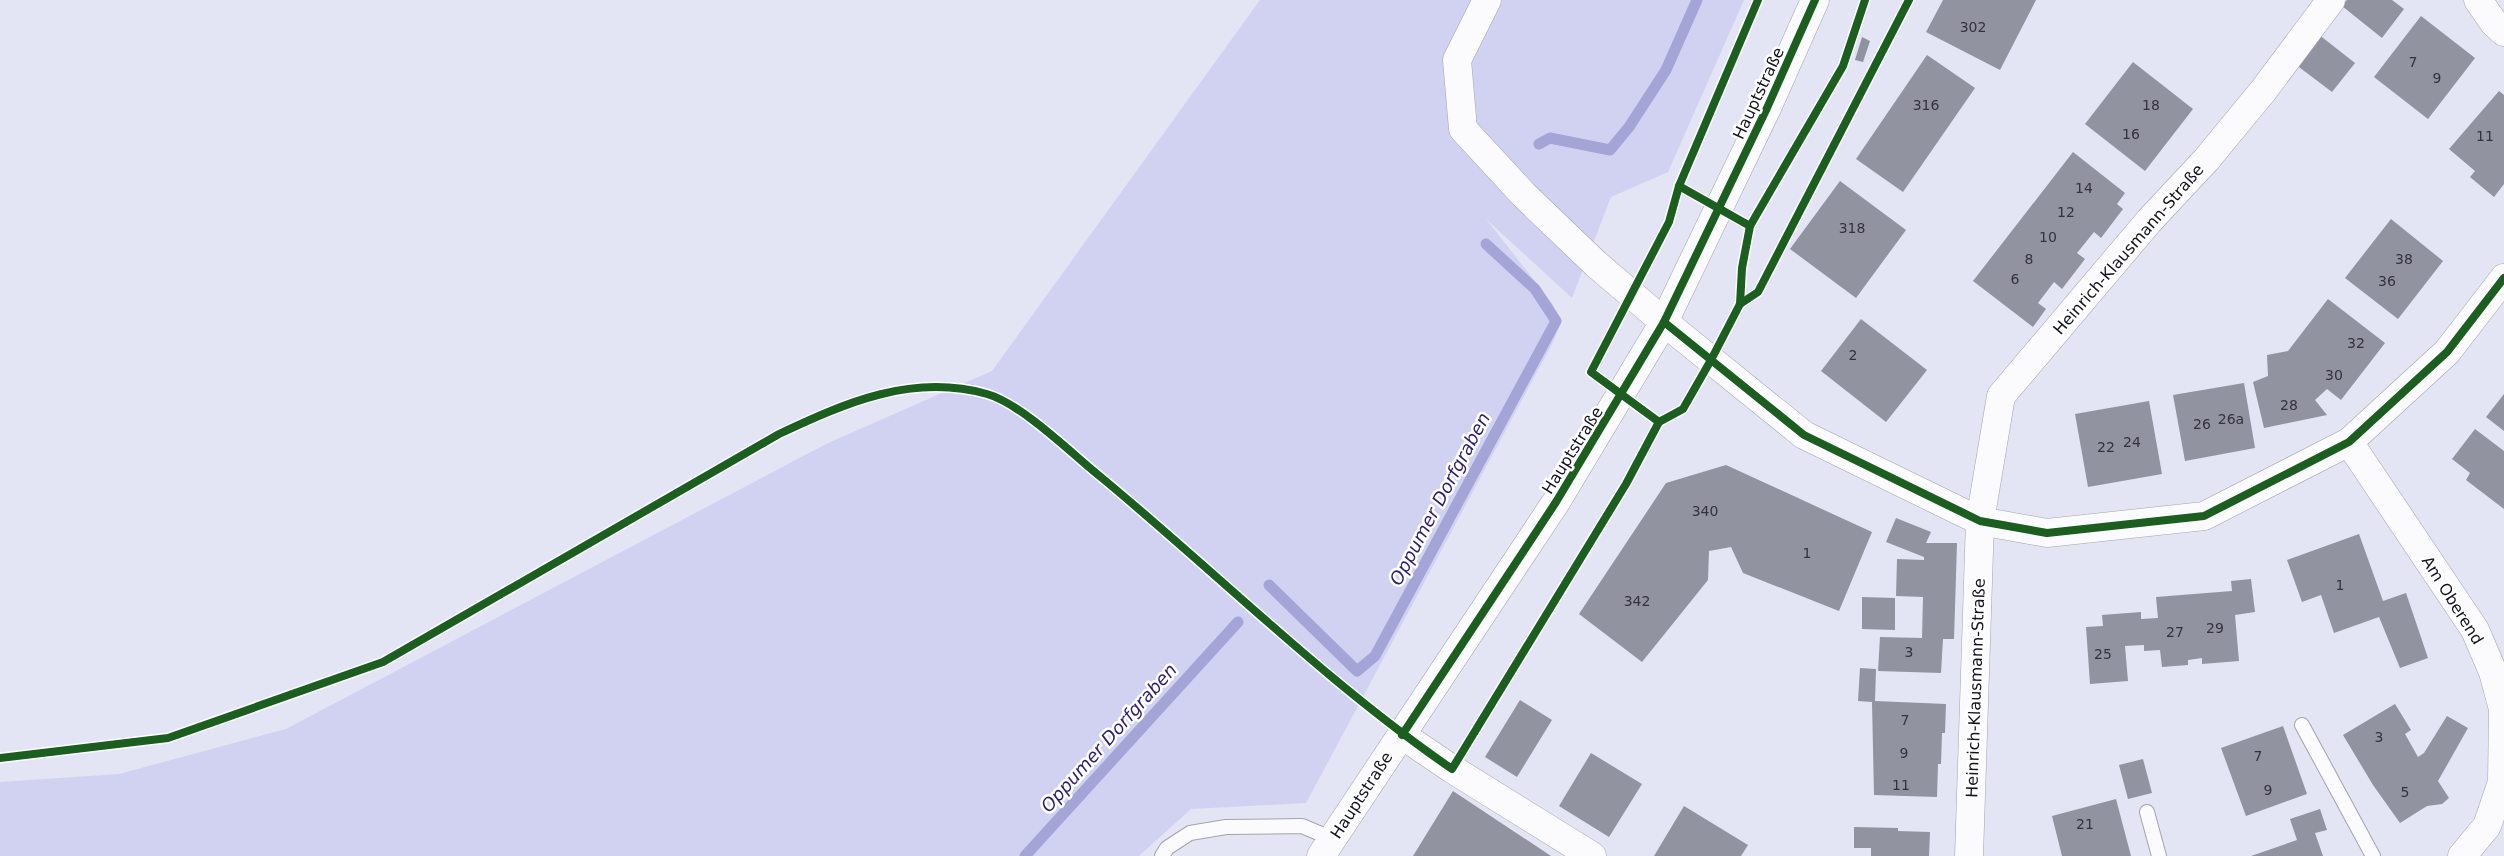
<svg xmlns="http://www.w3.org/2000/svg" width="2504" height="856" viewBox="0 0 2504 856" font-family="'DejaVu Sans',sans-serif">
	<rect width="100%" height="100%" fill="#e3e4f4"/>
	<path fill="#d1d2f1" d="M1260,0H1744L1668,172L1611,197L1572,298L1486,219L1552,303L1561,323L1552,344L1306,803L1191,809L1139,856H0V782L119,774L286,729L826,444L992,371Z"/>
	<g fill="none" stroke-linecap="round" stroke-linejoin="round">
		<g stroke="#a4a4d6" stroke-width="11">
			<path d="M1539,144L1550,138L1610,150L1629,127L1666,70L1697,0"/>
			<path d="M1269,585L1357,671L1375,656L1556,321L1535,289L1486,244"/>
			<path d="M1025,856L1238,622"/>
		</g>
	</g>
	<g fill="#9293a0">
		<path d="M1943,0H2036L2000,70L1926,32Z"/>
		<path d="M2347,0H2392L2404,9L2382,38L2342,6Z"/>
		<path d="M2421,16L2475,58L2428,119L2374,77Z"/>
		<path d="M2318,34L2355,63L2332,92L2295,64Z"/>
		<path d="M1862,37L1870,41L1863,62L1855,60Z"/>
		<path d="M1927,55L1975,88L1903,192L1856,159Z"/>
		<path d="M2133,62L2193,109L2145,171L2085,124Z"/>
		<path d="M2499,91L2504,95V184L2494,197L2470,177L2475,171L2449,149Z"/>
		<path d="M2073,152L2125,193L2117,204L2123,209L2101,238L2094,232L2077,253L2085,259L2062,289L2054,282L2038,303L2046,309L2033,327L1973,281Z"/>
		<path d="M1840,181L1906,230L1856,298L1790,249Z"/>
		<path d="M2391,219L2443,261L2398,319L2345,278Z"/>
		<path d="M2328,299L2385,343L2341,400L2327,389L2315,400L2327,415L2264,428L2253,382L2268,376L2267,355L2288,351Z"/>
		<path d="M1861,319L1927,370L1886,422L1821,371Z"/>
		<path d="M2244,383L2255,448L2185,461L2173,395Z"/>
		<path d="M2504,394V431L2486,417Z"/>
		<path d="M2149,401L2162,474L2088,487L2075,414Z"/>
		<path d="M2475,429L2504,451V509L2466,480L2470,473L2452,459Z"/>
		<path d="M1726,465L1872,532L1839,611L1743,573L1731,547L1709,551L1708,580L1642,662L1579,614L1666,483Z"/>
		<path d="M1896,518L1931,532L1926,543H1957L1954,639H1943L1941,673L1878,671L1880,637L1922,638L1923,597L1896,596L1897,559L1924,560V557L1886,542Z"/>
		<path d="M2359,534L2383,601L2406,593L2428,658L2400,668L2379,617L2334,633L2321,595L2302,602L2287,560Z"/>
		<path d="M2251,579L2255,612L2235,615L2239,661L2202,664V658L2188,660V665L2162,667L2160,650L2144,651V645L2125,646L2128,681L2090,684L2086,627L2103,626L2102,615L2141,612V619L2158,618L2156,597L2232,591L2231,581Z"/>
		<path d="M1862,597L1895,598V630L1862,629Z"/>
		<path d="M1860,668L1876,669L1875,701L1946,704L1945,733H1942L1941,764H1938L1937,797L1874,795L1872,702L1858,701Z"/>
		<path d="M1520,700L1552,720L1517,777L1485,757Z"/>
		<path d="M2395,704L2411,730L2405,734L2418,757L2424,753L2447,716L2468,728L2438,781L2449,798L2442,804L2427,806L2400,823L2373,785L2343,735Z"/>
		<path d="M2283,726L2307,794L2246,816L2221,748Z"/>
		<path d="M1591,753L1642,784L1609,837L1559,806Z"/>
		<path d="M2143,759L2152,793L2128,799L2119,765Z"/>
		<path d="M1453,791L1551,856H1413Z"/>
		<path d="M2116,799L2131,856H2062L2052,816Z"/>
		<path d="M1684,806L1748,845L1741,856H1654Z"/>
		<path d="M2320,809L2327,830L2315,833L2323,856H2251L2297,840L2290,819Z"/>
		<path d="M1854,827L1898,828V831L1930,832L1929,856H1871V848H1854Z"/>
	</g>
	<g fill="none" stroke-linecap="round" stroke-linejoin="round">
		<defs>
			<g id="service">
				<path d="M2302,725L2373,856"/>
				<path d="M2147,812L2159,856"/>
				<path d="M1162,856L1167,848L1190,833L1226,827L1302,826L1333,839"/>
			</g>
			<g id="minor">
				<path d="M1487,0L1457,60L1463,129L1524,195L1596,264L1664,322L1804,435L1980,521L2047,533L2204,516L2349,442L2447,352L2504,278"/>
				<path d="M2478,0L2494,23L2504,32"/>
				<path d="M2349,442L2475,630L2493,672L2503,709L2502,782L2487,826L2462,856"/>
				<path d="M1402,735L1452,769L1592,856"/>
				<path d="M1969,856L1980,521L2001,396L2149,221L2206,160L2263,91L2331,0"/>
			</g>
			<path id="secondary" d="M1321,856L1556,502L1664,322L1767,108L1815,0"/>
		</defs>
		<use href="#service" stroke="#a3a3b0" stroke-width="16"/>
		<use href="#minor" stroke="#a3a3b0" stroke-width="29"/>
		<use href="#secondary" stroke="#a3a3b0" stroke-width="29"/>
		<use href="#service" stroke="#fbfbfd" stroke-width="14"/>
		<use href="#minor" stroke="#fbfbfd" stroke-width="28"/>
		<use href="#secondary" stroke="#fbfbfd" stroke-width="28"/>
		<defs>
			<g id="cycleway">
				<path d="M1679,186L1750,226"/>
				<path d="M1740,304L1758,292L1909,0"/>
				<path d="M1664,322L1804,435L1980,521L2047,533L2204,516L2349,442L2447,352L2504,278"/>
				<path d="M1659,422L1591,372L1669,222L1679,186L1758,0"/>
				<path d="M1402,735L1556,502L1664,322L1767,108L1815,0"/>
				<path d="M0,758L168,738L383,662L779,434C845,403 912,373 987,394C1022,404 1072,454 1102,478C1219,575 1327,683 1452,769L1626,484L1659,422L1683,409L1711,360L1740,304L1742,268L1750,226L1843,66L1865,0"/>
			</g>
		</defs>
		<use href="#cycleway" stroke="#fff" stroke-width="11"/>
		<use href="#cycleway" stroke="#1b5e20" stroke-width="8"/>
	</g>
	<g text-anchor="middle" stroke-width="5" stroke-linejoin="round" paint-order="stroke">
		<g font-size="14" fill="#33333f">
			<text x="1973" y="32">302</text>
			<text x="2413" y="67">7</text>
			<text x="2437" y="83">9</text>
			<text x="1926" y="110">316</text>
			<text x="2151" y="110">18</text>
			<text x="2131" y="139">16</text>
			<text x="2485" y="141">11</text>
			<text x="2084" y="193">14</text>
			<text x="2066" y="217">12</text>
			<text x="1852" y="233">318</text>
			<text x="2048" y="242">10</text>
			<text x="2029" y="264">8</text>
			<text x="2404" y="264">38</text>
			<text x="2015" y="284">6</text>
			<text x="2387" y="286">36</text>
			<text x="2356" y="348">32</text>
			<text x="1853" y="360">2</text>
			<text x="2334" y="380">30</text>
			<text x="2289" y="410">28</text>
			<text x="2231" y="424">26a</text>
			<text x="2202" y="429">26</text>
			<text x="2132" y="447">24</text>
			<text x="2106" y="452">22</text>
			<text x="1705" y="516">340</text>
			<text x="1807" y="558">1</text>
			<text x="2340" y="590">1</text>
			<text x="1637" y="606">342</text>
			<text x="2215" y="633">29</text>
			<text x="2175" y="637">27</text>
			<text x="1909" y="657">3</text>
			<text x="2103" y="659">25</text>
			<text x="1905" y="725">7</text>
			<text x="2379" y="742">3</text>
			<text x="1904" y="758">9</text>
			<text x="2258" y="761">7</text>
			<text x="1901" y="790">11</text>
			<text x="2268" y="795">9</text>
			<text x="2405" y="797">5</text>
			<text x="2085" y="829">21</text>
		</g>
		<g font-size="16" fill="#13131f" stroke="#fff">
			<text transform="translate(1758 93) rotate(-65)" y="6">Hauptstraße</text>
			<text transform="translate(2128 249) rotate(-49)" y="6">Heinrich-Klausmann-Straße</text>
			<text transform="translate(1572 450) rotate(-58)" y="6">Hauptstraße</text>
			<text transform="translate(2453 600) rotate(58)" y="6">Am Oberend</text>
			<text transform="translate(1975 688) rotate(-88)" y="6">Heinrich-Klausmann-Straße</text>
			<text transform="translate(1361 795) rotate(-57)" y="6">Hauptstraße</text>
		</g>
		<g font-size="18" font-style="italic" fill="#2c1e6b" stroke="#fff">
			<text transform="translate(1440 499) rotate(-62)" y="6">Oppumer Dorfgraben</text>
			<text transform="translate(1109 738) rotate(-48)" y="6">Oppumer Dorfgraben</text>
		</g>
	</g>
</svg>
